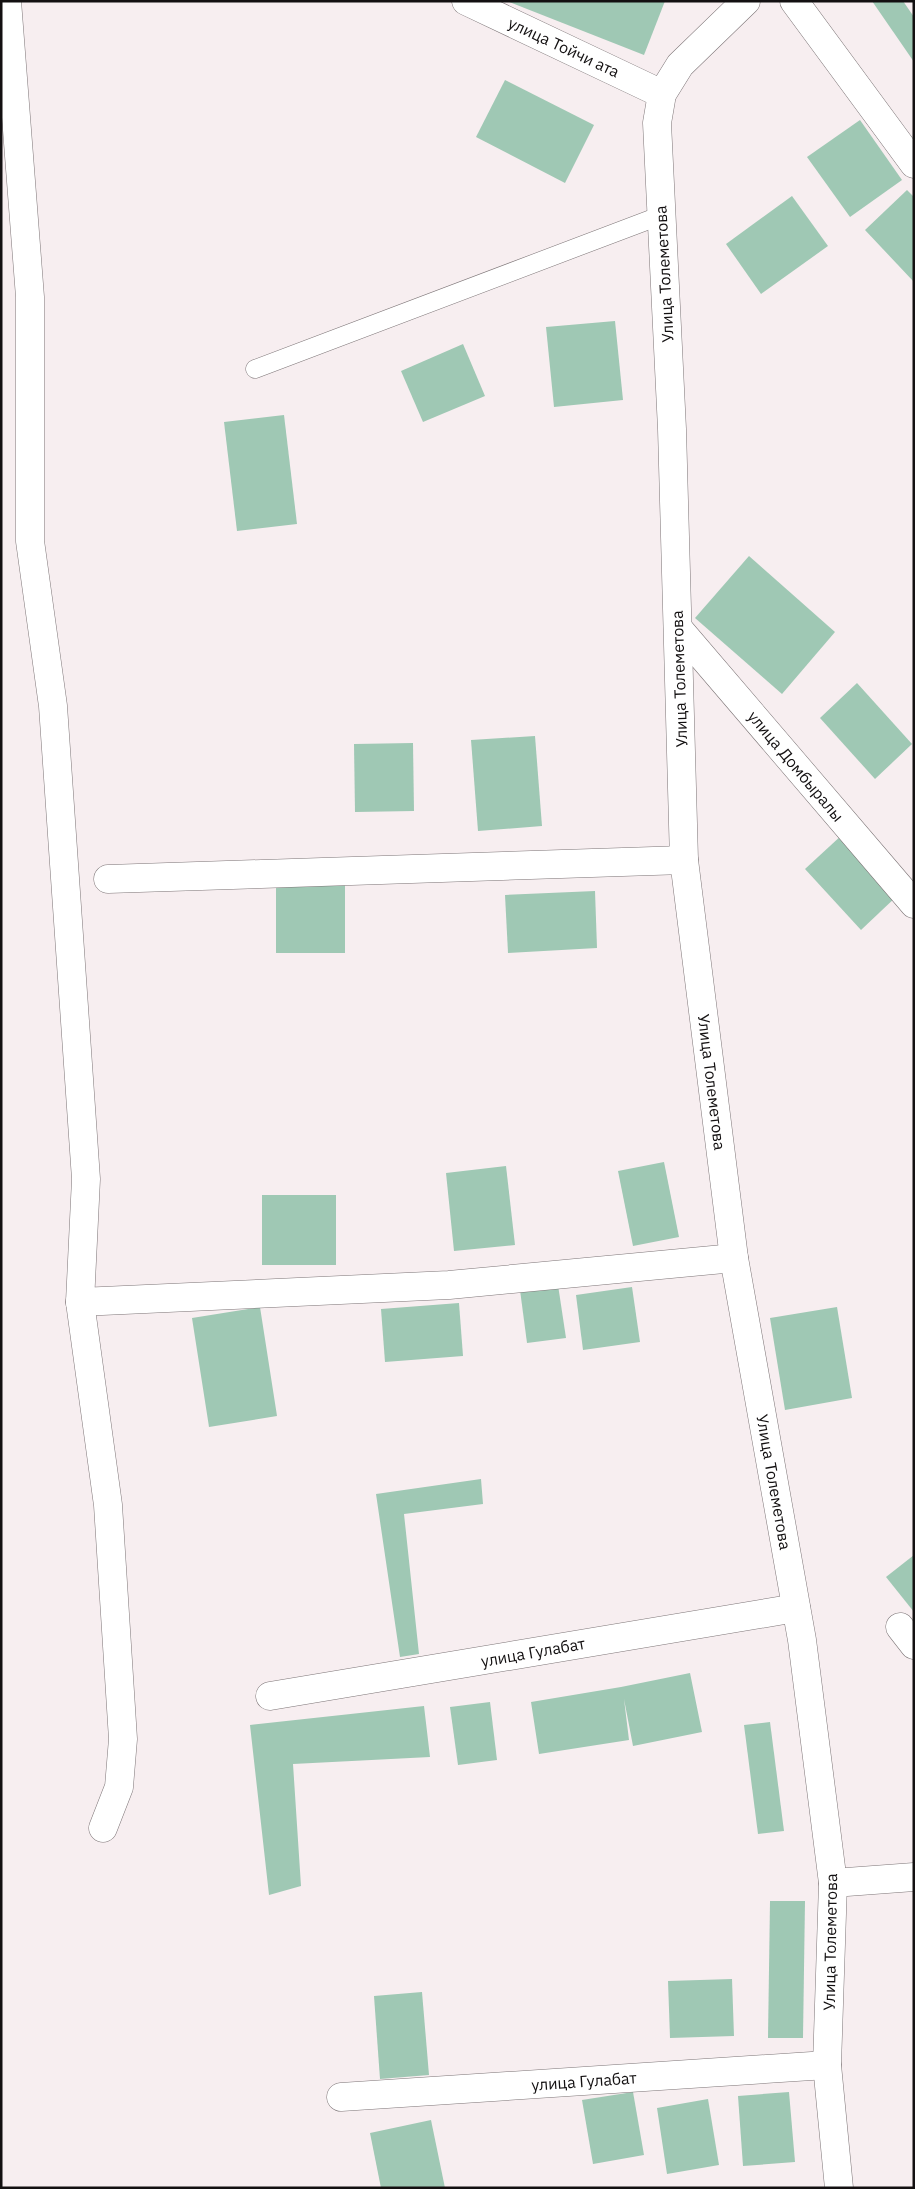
<svg xmlns="http://www.w3.org/2000/svg" width="915" height="2189" viewBox="0 0 915 2189" font-family="'IBM Plex Sans',sans-serif">
	<rect width="100%" height="100%" fill="#f7eef0"/>
	<g fill="#9fc8b4">
		<path d="M507,1H665L644,55Z"/>
		<path d="M872,1H903L914,17V62Z"/>
		<path d="M505,80L594,125L565,183L476,137Z"/>
		<path d="M860,120L902,180L850,217L807,157Z"/>
		<path d="M907,190L914,197V282L865,230Z"/>
		<path d="M792,196L828,246L761,294L726,244Z"/>
		<path d="M615,321L623,400L554,407L546,327Z"/>
		<path d="M463,344L485,396L423,422L401,371Z"/>
		<path d="M284,415L297,524L237,531L224,422Z"/>
		<path d="M749,556L835,632L782,694L695,618Z"/>
		<path d="M857,683L912,744L875,779L820,718Z"/>
		<path d="M535,736L542,826L478,831L471,740Z"/>
		<path d="M413,743L414,811L355,812L354,744Z"/>
		<path d="M843,834L898,895L861,930L805,869Z"/>
		<rect x="276" y="885" width="69" height="68"/>
		<path d="M595,891L597,948L508,953L505,895Z"/>
		<path d="M664,1162L679,1237L633,1246L618,1171Z"/>
		<path d="M506,1166L515,1245L454,1251L446,1173Z"/>
		<rect x="262" y="1195" width="74" height="70"/>
		<path d="M558,1285L566,1338L527,1343L520,1290Z"/>
		<path d="M632,1287L640,1342L583,1350L576,1295Z"/>
		<path d="M459,1303L463,1356L385,1362L381,1309Z"/>
		<path d="M260,1307L277,1416L209,1427L192,1318Z"/>
		<path d="M837,1307L852,1398L785,1410L770,1318Z"/>
		<path d="M481,1479L483,1504L404,1514L419,1654L400,1657L376,1494Z"/>
		<path d="M914,1555V1612L886,1577Z"/>
		<path d="M690,1673L702,1732L633,1746L624,1699L629,1740L539,1754L531,1702L621,1687Z"/>
		<path d="M490,1702L497,1760L458,1765L450,1707Z"/>
		<path d="M424,1706L430,1757L293,1764L301,1886L269,1895L250,1725Z"/>
		<path d="M770,1722L784,1831L758,1834L744,1725Z"/>
		<path d="M770,1901H805L803,2038H768Z"/>
		<path d="M732,1979L734,2036L670,2038L668,1981Z"/>
		<path d="M422,1992L429,2075L380,2079L374,1996Z"/>
		<path d="M633,2092L644,2155L593,2164L582,2100Z"/>
		<path d="M789,2092L795,2162L743,2166L738,2096Z"/>
		<path d="M708,2099L719,2165L667,2174L657,2108Z"/>
		<path d="M431,2120L445,2188H381L370,2133Z"/>
	</g>
	<g fill="none" stroke-linecap="round" stroke-linejoin="round">
		<defs>
			<path id="lane" d="M255,369L662,215"/>
			<g id="street">
				<path d="M7,1L30,297V541L53,706L86,1179L80,1302L108,1505L123,1739L119,1787L103,1828"/>
				<path d="M466,1L662,94"/>
				<path d="M746,1L680,65L662,94L657,123L672,429L684,860L734,1258L802,1640L833,1883L827,2065L839,2188"/>
				<path d="M794,1L914,164"/>
				<path d="M678,628L914,904"/>
				<path d="M108,879L684,860"/>
				<path d="M80,1302L449,1285L734,1258"/>
				<path d="M900,1627L914,1645"/>
				<path d="M270,1696L796,1608"/>
				<path d="M833,1883L914,1877"/>
				<path d="M341,2097L827,2065"/>
			</g>
		</defs>
		<use href="#lane" stroke="#7d7577" stroke-width="19"/>
		<use href="#street" stroke="#7d7577" stroke-width="29"/>
		<use href="#lane" stroke="#fff" stroke-width="18"/>
		<use href="#street" stroke="#fff" stroke-width="28"/>
	</g>
	<g text-anchor="middle" stroke-width="4.5" stroke-linejoin="round" paint-order="stroke">
		<g font-size="16" fill="#131011" stroke="#fff">
			<text transform="translate(564 47) rotate(25)" y="6">улица Тойчи ата</text>
			<text transform="translate(664 274) rotate(-93)" y="6">Улица Толеметова</text>
			<text transform="translate(679 679) rotate(-92)" y="6">Улица Толеметова</text>
			<text transform="translate(796 766) rotate(50)" y="6">улица Домбыралы</text>
			<text transform="translate(712 1082) rotate(83)" y="6">Улица Толеметова</text>
			<text transform="translate(774 1482) rotate(80)" y="6">Улица Толеметова</text>
			<text transform="translate(533 1652) rotate(-10)" y="6">улица Гулабат</text>
			<text transform="translate(830 1942) rotate(-89)" y="6">Улица Толеметова</text>
			<text transform="translate(584 2081) rotate(-4)" y="6">улица Гулабат</text>
		</g>
	</g>
	<rect width="915" height="2189" fill="none" stroke="#131011" stroke-width="5"/>
</svg>
